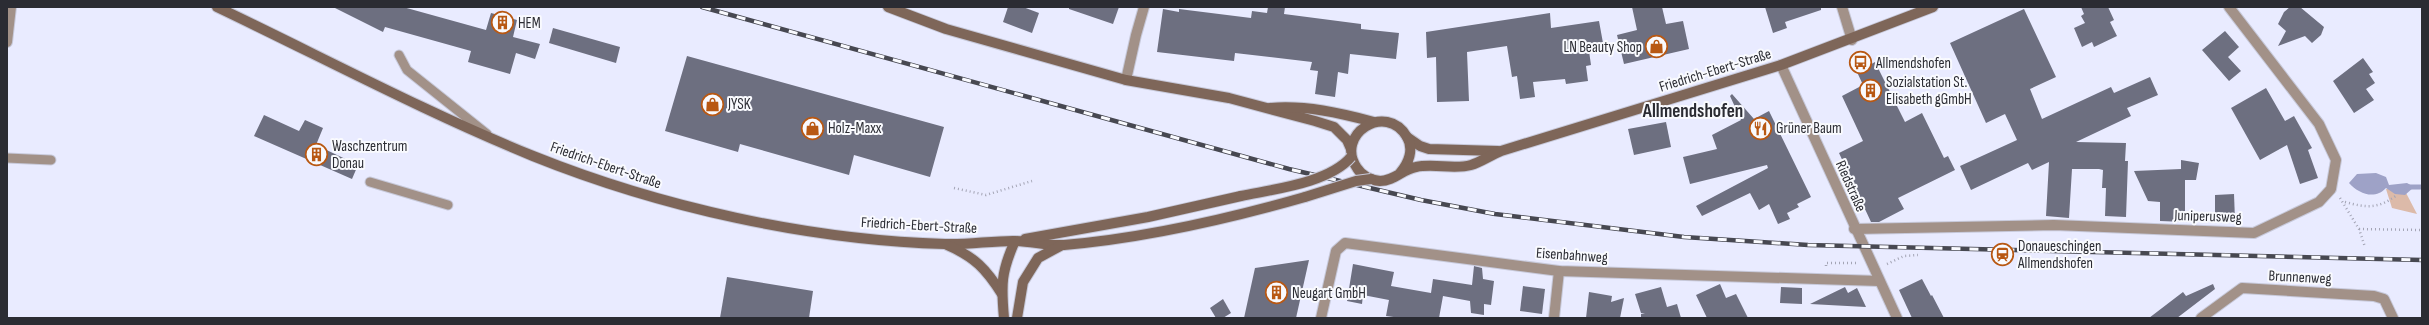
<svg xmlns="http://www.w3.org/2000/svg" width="2429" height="325" viewBox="0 0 2429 325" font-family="'Sofia Sans Condensed',sans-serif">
	<rect width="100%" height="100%" fill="#e9ebff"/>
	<path fill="#dcbaa9" d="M2386,189H2404L2417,214L2392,208Z"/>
	<path fill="#9ea2c7" d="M2376,173L2386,177L2389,185L2407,183L2414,187L2405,195L2395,194L2386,188C2375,200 2359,194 2349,183L2357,174Z"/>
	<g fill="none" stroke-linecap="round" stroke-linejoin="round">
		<path stroke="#9ea2c7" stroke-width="5" d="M2407,187H2422"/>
	</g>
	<g fill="#6d6f80">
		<path d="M333,7H403L486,30L491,13L517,20L513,37L540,44L535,59L516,53L510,74L468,62L471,51L385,27L383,32Z"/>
		<path d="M1008,7H1023L1039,13L1032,33L1003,22Z"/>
		<path d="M1069,7H1119L1113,24L1069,9Z"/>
		<path d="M1268,7H1285L1284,14L1361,24V29L1399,33L1396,59L1350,54L1348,74L1338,72L1335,97L1315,94L1318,71L1310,70L1312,62L1235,53L1234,61L1157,52L1163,9L1179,12V9L1251,18L1252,11L1267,13Z"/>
		<path d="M1632,7H1662L1666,24L1683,21L1689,49L1624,64L1617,35L1637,30Z"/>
		<path d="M1765,7H1821V10L1785,22L1787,28L1773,33Z"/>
		<path d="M2081,7H2108L2114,20L2110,22L2117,36L2094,47L2092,42L2082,47L2074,28L2085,23L2081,16L2084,14Z"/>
		<path d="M2290,7H2300L2324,27L2321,35L2312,43L2305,36L2278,46L2286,31L2278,24L2284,12Z"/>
		<path d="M2024,9L2056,77L2030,89L2042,119L2111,87L2114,93L2150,77L2158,95L2127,108L2131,116L2076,142L2126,143L2125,161H2128L2126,217L2105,216L2106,188H2102L2103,170L2099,169H2072L2069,218L2046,216L2049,162L2032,170L2028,163L1971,190L1960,166L2017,140L2005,114L1986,123L1950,43Z"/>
		<path d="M1550,13L1551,28L1599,21L1603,43L1588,44L1591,65L1586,66L1588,81L1566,84L1565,79L1533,82L1535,97L1520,99L1517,76L1512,77L1507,46L1467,52L1469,101L1437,102L1436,57L1427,58L1426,32Z"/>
		<path d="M553,28L620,47L616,63L549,43Z"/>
		<path d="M2225,31L2239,47L2228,57L2241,71L2229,81L2202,50Z"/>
		<path d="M687,56L944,127L930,177L854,155L849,175L740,144L738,152L665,131Z"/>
		<path d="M2363,58L2373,72L2369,74L2375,83L2366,89L2374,100L2354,113L2333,81Z"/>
		<path d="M1875,62L1905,122L1922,113L1944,158L1948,156L1955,170L1898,198L1904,209L1879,222H1871L1839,153L1863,141L1842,96L1863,85L1857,72Z"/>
		<path d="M2266,88L2285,121L2294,116L2312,148L2308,150L2318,178L2300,184L2287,145L2260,160L2231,108Z"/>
		<path d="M1732,94L1754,119L1769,111L1811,197L1797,204L1799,207L1787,213L1790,219L1778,224L1769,204L1759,210L1750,193L1702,216L1696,206L1768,168L1767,165L1690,184L1683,157L1717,149L1712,135L1741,120L1730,96Z"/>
		<path d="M264,115L299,131L305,120L323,128L316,145L358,165L352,179L254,136Z"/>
		<path d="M1666,122L1671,147L1634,155L1628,129Z"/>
		<path d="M2181,160L2199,163L2196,180H2185V222L2160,221V202L2148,201L2134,171L2181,169Z"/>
		<path d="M2234,194L2235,220L2215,221V195Z"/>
		<path d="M1309,260L1296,318H1244L1255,268Z"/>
		<path d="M1353,264L1394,272L1391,286L1431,293L1433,279L1472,285L1474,266L1482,268L1483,279L1494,281L1491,305L1484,304V315L1471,313L1470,301L1443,296L1439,318H1401L1386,316L1389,300L1363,295L1362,304L1347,301Z"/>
		<path d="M727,277L813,291L809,318H720Z"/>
		<path d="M1922,279L1931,296L1932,295L1944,318H1912L1899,290Z"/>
		<path d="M1720,284L1726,298L1736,294L1748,318H1707L1696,295Z"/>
		<path d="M2213,284L2215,289L2177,318H2149L2183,292L2186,296Z"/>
		<path d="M1523,286L1545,289L1542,314L1520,311Z"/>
		<path d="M1661,287L1667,307L1677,304L1681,318H1641V314L1645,313H1641L1635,294Z"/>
		<path d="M1781,287L1802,288V304L1780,303Z"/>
		<path d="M1845,287L1848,293L1857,288L1866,307L1810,304Z"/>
		<path d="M1589,292L1612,296L1611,302L1624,298L1620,318H1586Z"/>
		<path d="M1223,299L1231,313L1223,318H1216L1210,308Z"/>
	</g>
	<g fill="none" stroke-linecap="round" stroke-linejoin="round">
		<defs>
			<g id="lane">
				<path d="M399,55L407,70L487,134"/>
				<path d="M7,158L51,160"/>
				<path d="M370,182L448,205"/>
			</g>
			<g id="street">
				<path d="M1842,7L1852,40"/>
				<path d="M7,42L11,7"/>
				<path d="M1781,65L1897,318"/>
				<path d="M1126,80L1136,35L1144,7"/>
				<path d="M1854,229L2054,225L2254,233L2319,202L2331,189L2336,160L2319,124L2229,7"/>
				<path d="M1321,318L1336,251L1345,243L1559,271L1879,281"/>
				<path d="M1554,318L1559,271"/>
				<path d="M2201,318L2242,288L2374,296L2384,299L2393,318"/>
			</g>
			<g id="secondary">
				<path d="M217,7C322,57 425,112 533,156C660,207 808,240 945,244C967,245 990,241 1013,241C1030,241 1048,246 1064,245C1145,238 1228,219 1305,197"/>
				<path d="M888,7L946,29L1126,80L1229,98L1315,121L1334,127L1347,140L1351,149"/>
				<path d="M1270,108C1306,105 1340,113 1374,122"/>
				<path d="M1407,137L1420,146L1429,149L1498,151"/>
				<path d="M1400,173C1409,163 1414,149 1407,137C1386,101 1334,135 1357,168C1362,176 1371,180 1380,181C1394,181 1403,169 1416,167C1434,163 1454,170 1471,165C1481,162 1491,155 1501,151L1781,65L1933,7"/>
				<path d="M1025,239L1148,217L1241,196"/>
				<path d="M947,245C975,257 986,269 1002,294"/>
				<path d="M1004,318C1001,285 1001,272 1015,241"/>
				<path d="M1017,318L1023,282L1038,258L1062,245"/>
			</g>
		</defs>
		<use href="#lane" stroke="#c7c9da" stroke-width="11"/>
		<use href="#street" stroke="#c7c9da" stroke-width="12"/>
		<use href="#secondary" stroke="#c7c9da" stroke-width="12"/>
		<g stroke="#a4a5b5" stroke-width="2.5" stroke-dasharray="1 3" stroke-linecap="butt">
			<path d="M954,188L986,195L1032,181"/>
			<path d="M2340,198L2359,229L2365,247"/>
			<path d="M2345,202C2367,208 2378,209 2397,195"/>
			<path d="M2359,229L2422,230"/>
			<path d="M1887,264L1904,256L1918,255"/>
			<path d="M1826,266V263H1858"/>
		</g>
		<use href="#lane" stroke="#a29188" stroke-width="9"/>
		<use href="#street" stroke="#a29188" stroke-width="10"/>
		<use href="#secondary" stroke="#7e6659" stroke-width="10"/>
		<defs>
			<path id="rail" d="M702,7L1289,169L1421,200L1495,214L1684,237L1808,245L2422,260"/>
		</defs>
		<use href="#rail" stroke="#474851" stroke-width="4.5"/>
		<use href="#rail" stroke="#f9fafe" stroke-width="3" stroke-dasharray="9" stroke-linecap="butt"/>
		<defs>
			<g id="secondary-bridge">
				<path d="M1241,196C1274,189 1329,183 1351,157"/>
				<path d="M1305,197L1356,181L1371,179"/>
			</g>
		</defs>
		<use href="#secondary-bridge" stroke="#c7c9da" stroke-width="12" stroke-linecap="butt"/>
		<use href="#secondary-bridge" stroke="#7e6659" stroke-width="10"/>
	</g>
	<defs>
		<symbol id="building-ring" viewBox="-11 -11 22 22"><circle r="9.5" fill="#f9fafe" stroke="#b85813" stroke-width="1.5"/><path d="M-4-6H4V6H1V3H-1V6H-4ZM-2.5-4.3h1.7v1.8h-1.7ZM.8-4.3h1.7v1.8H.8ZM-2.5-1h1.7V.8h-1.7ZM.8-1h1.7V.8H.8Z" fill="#b85813"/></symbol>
		<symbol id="shop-ring" viewBox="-11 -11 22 22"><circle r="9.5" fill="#f9fafe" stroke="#b85813" stroke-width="1.5"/><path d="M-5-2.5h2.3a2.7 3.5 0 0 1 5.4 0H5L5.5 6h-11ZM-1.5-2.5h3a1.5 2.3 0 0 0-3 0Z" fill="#b85813"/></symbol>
		<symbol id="bus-ring" viewBox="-11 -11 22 22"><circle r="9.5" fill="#f9fafe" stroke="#b85813" stroke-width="1.5"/><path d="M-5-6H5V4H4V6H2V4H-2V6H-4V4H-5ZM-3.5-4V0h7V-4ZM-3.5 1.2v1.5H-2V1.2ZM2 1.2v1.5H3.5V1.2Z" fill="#b85813"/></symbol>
		<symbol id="restaurant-ring" viewBox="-11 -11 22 22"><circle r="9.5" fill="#f9fafe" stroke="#b85813" stroke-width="1.5"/><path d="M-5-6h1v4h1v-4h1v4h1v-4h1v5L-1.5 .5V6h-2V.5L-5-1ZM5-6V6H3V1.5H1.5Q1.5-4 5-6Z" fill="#b85813"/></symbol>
		<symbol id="station-ring" viewBox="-11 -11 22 22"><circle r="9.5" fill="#f9fafe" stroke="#b85813" stroke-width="1.5"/><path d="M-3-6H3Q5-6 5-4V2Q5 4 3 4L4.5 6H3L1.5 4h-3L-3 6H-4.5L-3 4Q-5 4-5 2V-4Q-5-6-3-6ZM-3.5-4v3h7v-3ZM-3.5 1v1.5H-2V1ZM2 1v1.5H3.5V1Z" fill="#b85813"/></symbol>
	</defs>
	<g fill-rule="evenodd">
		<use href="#building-ring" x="490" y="10" width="25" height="25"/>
		<use href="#shop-ring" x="1644" y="34" width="25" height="25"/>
		<use href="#bus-ring" x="1848" y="50" width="25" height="25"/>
		<use href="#building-ring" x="1858" y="78" width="25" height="25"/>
		<use href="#shop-ring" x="700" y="92" width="25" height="25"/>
		<use href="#shop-ring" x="800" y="116" width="25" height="25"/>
		<use href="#restaurant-ring" x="1748" y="116" width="25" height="25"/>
		<use href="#building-ring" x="304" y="142" width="25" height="25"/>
		<use href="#station-ring" x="1990" y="242" width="25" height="25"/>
		<use href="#building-ring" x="1264" y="280" width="25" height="25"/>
	</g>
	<g text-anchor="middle" stroke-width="4" stroke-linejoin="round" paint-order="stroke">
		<g font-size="15" fill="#2b2c33" stroke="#f9fafe" text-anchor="start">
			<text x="518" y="28">HEM</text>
			<text x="1642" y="52" text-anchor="end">LN Beauty Shop</text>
			<text x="1876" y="68">Allmendshofen</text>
			<text x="1886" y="87">Sozialstation St.<tspan x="1886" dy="17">Elisabeth gGmbH</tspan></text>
			<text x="728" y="109">JYSK</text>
			<text x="828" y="133">Holz-Maxx</text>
			<text x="1776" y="133">Grüner Baum</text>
			<text x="332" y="151">Waschzentrum<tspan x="332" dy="17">Donau</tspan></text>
			<text x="2018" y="251">Donaueschingen<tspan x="2018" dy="17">Allmendshofen</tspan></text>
			<text x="1292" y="298">Neugart GmbH</text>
		</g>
		<g font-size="15" fill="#2b2c33" stroke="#f9fafe">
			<text transform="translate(1715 70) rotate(-17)" y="5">Friedrich-Ebert-Straße</text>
			<text transform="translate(606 165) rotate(19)" y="5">Friedrich-Ebert-Straße</text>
			<text transform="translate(1851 186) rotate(66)" y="5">Riedstraße</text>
			<text transform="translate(2208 216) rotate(2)" y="5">Juniperusweg</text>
			<text transform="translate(919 225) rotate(3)" y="5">Friedrich-Ebert-Straße</text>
			<text transform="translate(1572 255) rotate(4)" y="5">Eisenbahnweg</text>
			<text transform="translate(2300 277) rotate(3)" y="5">Brunnenweg</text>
		</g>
		<g font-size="19" font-weight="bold" fill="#2b2c33" stroke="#f9fafe">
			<text x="1693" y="117">Allmendshofen</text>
		</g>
	</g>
	<rect width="2429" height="325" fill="none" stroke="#2b2c33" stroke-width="16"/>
</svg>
